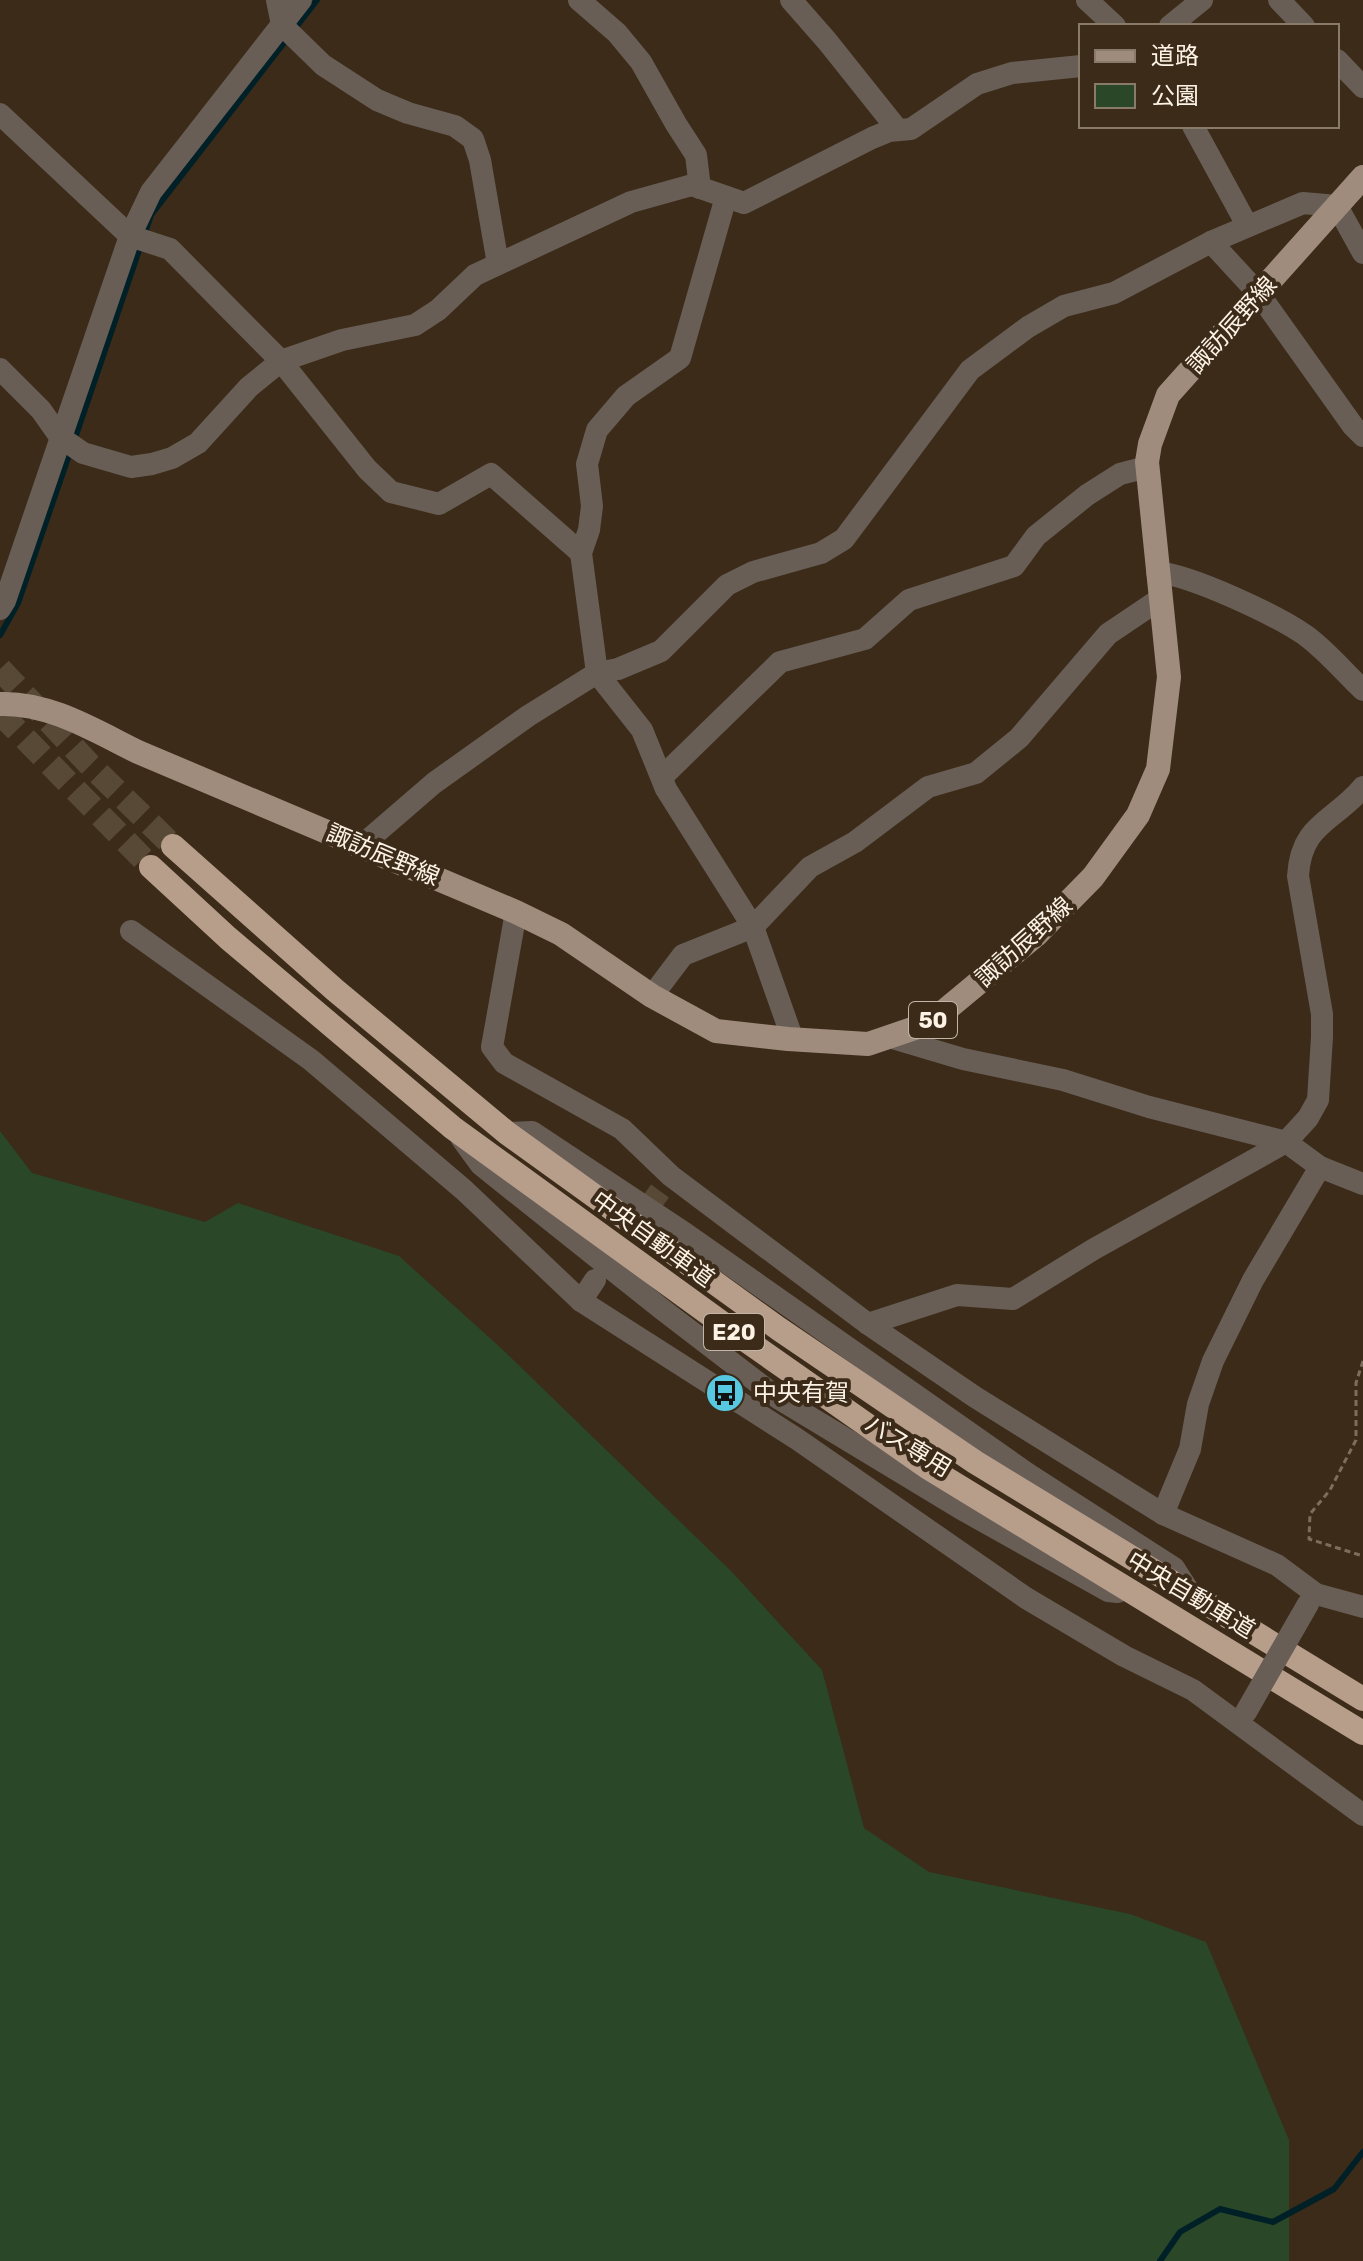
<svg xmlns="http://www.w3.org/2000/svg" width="1363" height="2261" viewBox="0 0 1363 2261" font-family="Rubik,'Noto Sans JP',sans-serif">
	<rect width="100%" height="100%" fill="#3b2b18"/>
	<path fill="#2a4728" d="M0,1131L32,1173L205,1222L238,1203L399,1256L502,1349L732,1572L822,1670L864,1828L929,1872L1130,1914L1206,1942L1289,2140V2261H0Z"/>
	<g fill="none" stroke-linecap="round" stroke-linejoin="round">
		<g stroke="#002028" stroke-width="6">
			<path d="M74,441L151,215L317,0"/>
			<path d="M0,635L18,603L70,452"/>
			<path d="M1160,2261L1180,2232L1220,2209L1273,2222L1334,2189L1363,2152"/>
		</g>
		<path stroke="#584937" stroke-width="22" stroke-dasharray="22 11" stroke-linecap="butt" d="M610,1260L660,1191"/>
		<g stroke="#584937" stroke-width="24" stroke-dasharray="24 12" stroke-linecap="butt">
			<path d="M0,669L89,764L173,846"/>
			<path d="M0,713L151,867"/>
		</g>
		<path stroke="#7c6d5d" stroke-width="3" stroke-dasharray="6 4" stroke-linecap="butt" d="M1363,1361L1356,1383V1440L1330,1490L1310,1514L1309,1539L1363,1556"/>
		<g stroke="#685e56" stroke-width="22">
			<path d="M277,0L282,25L323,65L377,100L408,113L455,126L473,139L480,160L498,264"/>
			<path d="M579,0L617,33L641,62L676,124L696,155L700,188"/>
			<path d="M791,0L827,41L898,130"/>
			<path d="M1087,0L1115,26"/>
			<path d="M1279,0L1304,26"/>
			<path d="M1170,26L1202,0"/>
			<path d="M1337,60L1363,87"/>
			<path d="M0,114L130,236L170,249L281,361L367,469L391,492L439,504L491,474L581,553"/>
			<path d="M1193,126L1247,225"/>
			<path d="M726,197L680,358L626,396L597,430L587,464L592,506L589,530L581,553L597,673L642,730L666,789L753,927L793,1040"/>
			<path d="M1211,242L1259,294L1353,426L1363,436"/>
			<path d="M0,369L41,410L60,437L83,453L131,467L152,464L172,458L198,443L249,387L281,361L342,340L415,325L438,310L475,275L631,202L692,185L744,203L872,138L889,131L911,129L977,84L1012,73L1081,66"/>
			<path d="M1157,572C1193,576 1274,614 1305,635C1326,650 1344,672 1363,690"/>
			<path d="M0,609L5,601L130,236L151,192L301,0"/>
			<path d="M662,777L780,662L865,639L909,600L1014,566L1036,536L1087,495L1120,474L1147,467"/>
			<path d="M361,846L434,783L528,716L597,673L618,669L661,651L727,585L753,572L821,553L844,539L970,370L1028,327L1064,306L1114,293L1211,242L1303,203L1337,206L1363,253"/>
			<path d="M516,912L492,1047L504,1063L622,1129L671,1176L868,1324L975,1397L1163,1514L1277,1565L1316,1594L1363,1607"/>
			<path d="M131,931L311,1060L464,1190L581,1301"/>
			<path d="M652,996L683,955L753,927L810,867L855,842L928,787L976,773L1019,738L1108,634L1160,599"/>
			<path d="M889,1037L963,1059L1063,1080L1149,1107L1286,1142L1320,1167L1363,1184"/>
			<path d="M507,1133L532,1132L686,1234L1028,1474L1174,1568L1190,1593"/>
			<path d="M462,1139L481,1165L663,1310L778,1398L965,1511L1108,1591L1118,1592"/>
			<path d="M595,1280L581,1301L797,1439L1026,1598L1124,1656L1193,1690L1363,1815"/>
			<path d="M868,1324L957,1295L1013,1299L1094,1249L1286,1142L1308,1118L1318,1100L1322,1037V1014L1298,876C1301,823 1334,822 1363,787"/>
			<path d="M1163,1514L1190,1449L1198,1404L1213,1361L1253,1280L1320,1167"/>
		</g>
		<path stroke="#a08c7c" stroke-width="24" d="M0,704C49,702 95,731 138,752L516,912L561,934L652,996L716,1031L788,1039L868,1044L930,1023L1036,935L1093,877L1138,815L1158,769L1169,677L1147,462L1150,444L1168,395L1363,177"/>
		<g stroke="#b79e8b" stroke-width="24">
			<path d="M173,846L335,990L507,1133L779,1329L975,1462L1363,1699"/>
			<path d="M151,867L228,938L453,1128L737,1334L927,1467L1363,1733"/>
		</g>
		<path stroke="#685e56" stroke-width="22" d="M1246,1712L1308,1604"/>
	</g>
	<defs>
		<symbol id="bus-disc" viewBox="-11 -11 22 22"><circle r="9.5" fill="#56c9e1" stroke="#3b2b18"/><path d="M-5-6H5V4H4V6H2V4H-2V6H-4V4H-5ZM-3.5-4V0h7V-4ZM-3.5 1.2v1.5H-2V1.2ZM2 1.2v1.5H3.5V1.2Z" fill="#111"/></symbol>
	</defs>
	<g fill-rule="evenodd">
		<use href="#bus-disc" x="703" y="1371" width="44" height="44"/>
	</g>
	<g text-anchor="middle" stroke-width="8" stroke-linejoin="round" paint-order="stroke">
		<g fill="#3b2b18" stroke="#c3b6a8" stroke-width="2">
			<rect x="909" y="1002" width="48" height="36" rx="6"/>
			<rect x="704" y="1314" width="60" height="36" rx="6"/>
		</g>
		<g font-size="22" font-weight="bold" fill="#fdf2e6">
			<text x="933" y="1028">50</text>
			<text x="734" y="1340">E20</text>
		</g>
		<g font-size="24" fill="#fdf2e6" stroke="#3b2b18">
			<text transform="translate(1232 325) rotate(-48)" y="8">諏訪辰野線</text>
			<text transform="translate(383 855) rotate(23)" y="8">諏訪辰野線</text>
			<text transform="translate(1024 942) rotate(-42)" y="8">諏訪辰野線</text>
			<text transform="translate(653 1239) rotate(36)" y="8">中央自動車道</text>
			<text transform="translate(908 1446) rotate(31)" y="8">バス専用</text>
			<text transform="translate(1191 1595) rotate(31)" y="8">中央自動車道</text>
		</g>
		<g font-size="24" fill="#fdf2e6" stroke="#3b2b18" text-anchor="start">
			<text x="753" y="1401">中央有賀</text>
		</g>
	</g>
	<rect x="1079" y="24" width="260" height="104" fill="#3b2b18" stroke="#897b6a" stroke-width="2"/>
	<rect x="1095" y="50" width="40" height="12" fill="#a08c7c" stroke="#897b6a" stroke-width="2"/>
	<text x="1151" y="64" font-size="24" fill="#fdf2e6">道路</text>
	<rect x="1095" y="84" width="40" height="24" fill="#2a4728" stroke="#897b6a" stroke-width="2"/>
	<text x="1151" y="104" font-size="24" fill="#fdf2e6">公園</text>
</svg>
